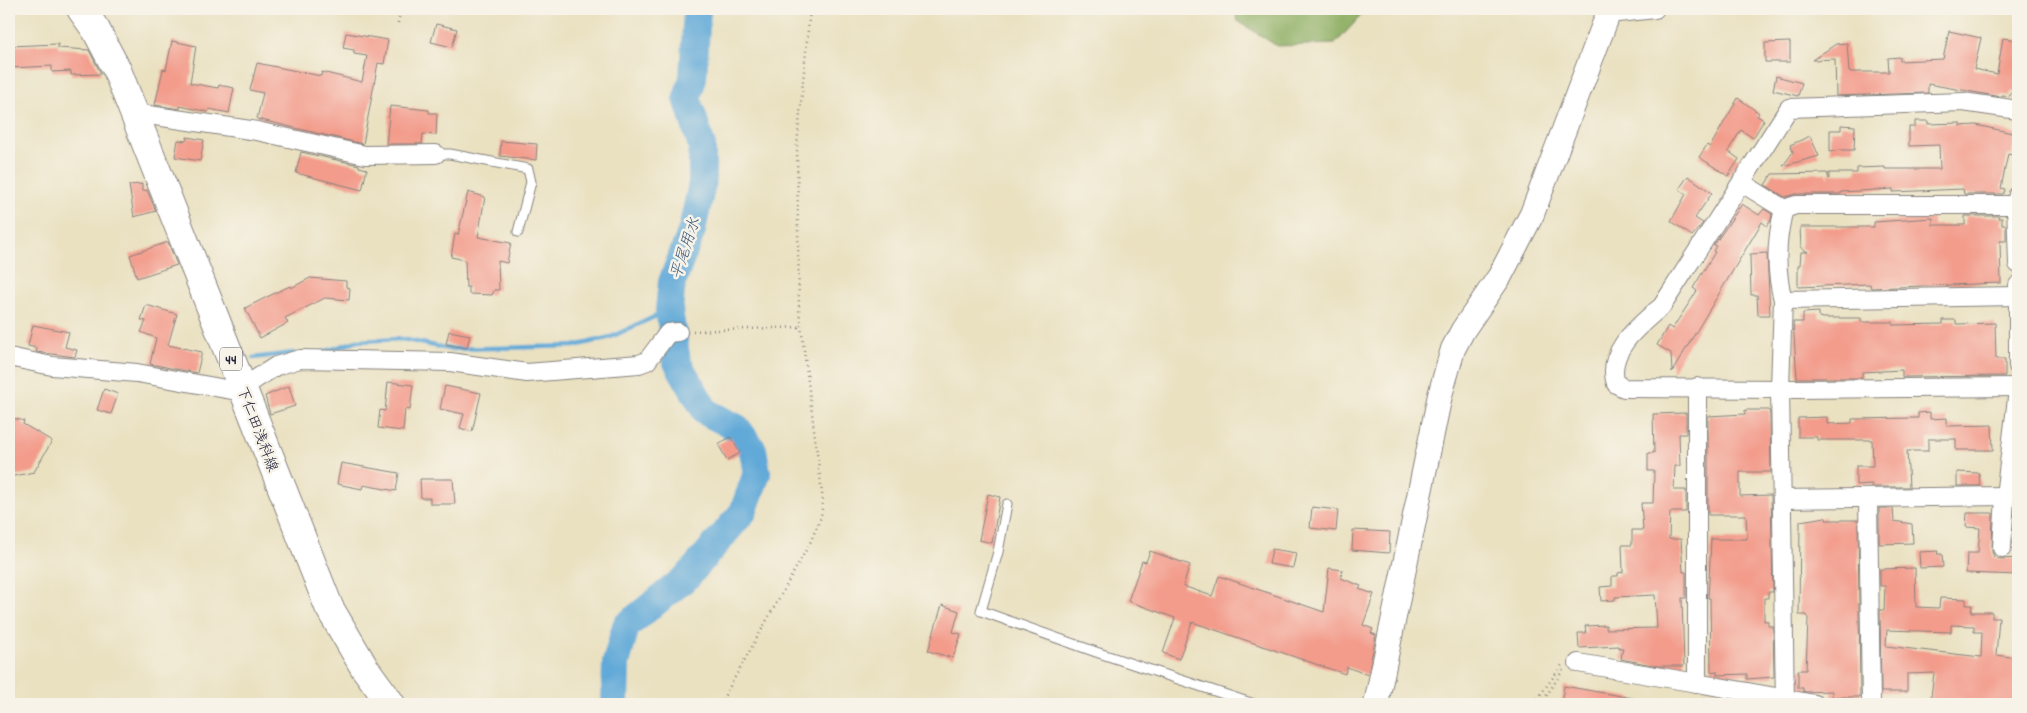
<svg xmlns="http://www.w3.org/2000/svg" width="2027" height="713" viewBox="0 0 2027 713" font-family="Dekko,'Klee One',sans-serif">
	<rect width="100%" height="100%" fill="#f7f3e8"/>
	<filter id="ink" filterUnits="userSpaceOnUse"><feTurbulence type="fractalNoise" baseFrequency=".02" numOctaves="2"/><feDisplacementMap in="SourceGraphic" scale="10" xChannelSelector="R" yChannelSelector="G"/><feConvolveMatrix kernelMatrix="1 2 1 2 8 2 1 2 1" color-interpolation-filters="sRGB"/></filter>
	<filter id="wash" filterUnits="userSpaceOnUse"><feTurbulence type="fractalNoise" baseFrequency=".0096" numOctaves="4" result="noise"/><feDisplacementMap in="SourceGraphic" scale="20" xChannelSelector="R" yChannelSelector="G"/><feGaussianBlur stdDeviation="1.12" result="paint"/><feColorMatrix in="noise" values="0 0 0 0 0 0 0 0 0 0 0 0 0 0 0 0 0 1.4 0 .05"/><feComposite in="paint" operator="in"/></filter>
	<g filter="url(#wash)">
		<rect width="100%" height="100%" fill="#eae1c1"/>
		<path fill="#8dae62" stroke="#58684e" d="M1234,9H1367L1335,44L1277,46L1238,21Z"/>
		<g fill="none" stroke-linecap="round" stroke-linejoin="round">
			<g stroke="#60a9d8" stroke-width="4.5">
				<path d="M324,352L357,341L402,339L449,349L574,346L611,337L669,310"/>
				<path d="M253,358L293,353"/>
			</g>
			<path stroke="#60a9d8" stroke-width="28" d="M615,704L616,663L626,626L688,576L743,512L757,473L753,450L737,428L706,412L677,362L669,310L672,282L692,230L702,184V146L687,98L693,78L697,9"/>
		</g>
		<g id="blocks">
			<g fill="#f39c8c" fill-rule="evenodd">
				<path d="M436,24L457,29L452,47L431,42Z"/>
				<path d="M1949,31L1981,38L1974,69L1997,74L2003,38L2018,40V91L2011,92L2010,96L2002,95L2001,97L1928,84V93L1836,96L1835,59L1812,60L1836,44L1847,43L1849,72H1889L1888,58L1900,57V61L1943,59Z"/>
				<path d="M346,33L388,40L384,64L378,63L363,144L257,119L263,93L250,90L257,63L321,76L322,72L362,82L367,56L354,54V50L343,48Z"/>
				<path d="M172,41L196,46L190,83L218,88L219,85L234,88L229,113L209,109L208,112L180,106V109L155,105L163,69L166,70Z"/>
				<path d="M1790,42V62H1765V43Z"/>
				<path d="M58,44V48L89,50L101,74L71,75V71L52,72V66L9,68V46Z"/>
				<path d="M1776,76L1802,83L1798,96L1773,90Z"/>
				<path d="M1738,98L1759,113L1757,116L1764,120L1753,138L1741,130L1728,151L1739,159L1728,176L1699,157L1707,145L1710,147Z"/>
				<path d="M390,106L429,110V113H437L436,135L423,134L422,144H386Z"/>
				<path d="M1915,121H1928V124L1960,123V126L1976,125L2017,134L2012,155L2008,154L2001,188L2005,189L2003,194H1964L1963,189L1893,192V189L1841,192V194H1796L1785,197L1765,185L1772,174L1827,173L1829,179V173H1857V168L1885,167V169H1940L1939,145L1909,146V127H1915Z"/>
				<path d="M1841,125L1855,126L1854,150H1840L1830,152V130H1841Z"/>
				<path d="M1810,136L1819,156L1783,166L1793,152L1790,145Z"/>
				<path d="M187,137L204,140L200,161L175,157L178,140L186,141Z"/>
				<path d="M501,141L537,144L536,160L500,156Z"/>
				<path d="M301,152L359,165V167L367,169L362,190L296,173Z"/>
				<path d="M1688,176L1712,193L1695,218L1703,223L1692,236L1671,221L1686,194L1679,189Z"/>
				<path d="M142,184V191L147,190L156,211L134,217L129,185Z"/>
				<path d="M468,192L485,197L478,237L511,243L507,263L498,261L499,290H494L492,295L469,294V287H466L465,260L451,257L455,234L458,235Z"/>
				<path d="M1742,204L1759,215L1764,209L1772,214L1771,220L1767,226L1762,222L1672,372L1671,353L1657,345L1668,326L1672,329L1697,291L1693,288L1715,252L1713,251L1716,246L1714,245Z"/>
				<path d="M1965,216H1999L1998,218H2002V225H2006V241H2000L2001,283L1871,288L1870,284L1798,287V265H1800L1801,252H1808L1801,248L1800,227H1874V222L1933,218V225H1965Z"/>
				<path d="M168,242L177,265L137,278L130,255Z"/>
				<path d="M1767,253L1770,315H1758L1757,295H1751L1750,254Z"/>
				<path d="M310,278L346,281V287L350,288L349,300L325,298L285,318L288,323L260,338L245,308L279,291L290,286L291,288Z"/>
				<path d="M146,305L177,314L168,345L202,352L197,373L150,364L156,338L141,332L146,321L141,320Z"/>
				<path d="M1819,312V317L1824,318H1861V322H1893V325L1943,324V320H1956V324L1995,323L1996,359H2005V376L1902,377V370L1862,372V378H1797L1793,322H1803V313Z"/>
				<path d="M33,325L69,332L65,347L77,350L75,357L36,352L37,348L28,346Z"/>
				<path d="M449,331L470,335L467,348L446,344Z"/>
				<path d="M388,382L413,385L410,410L405,409L403,431L378,428L380,410L385,411Z"/>
				<path d="M289,386L295,406L270,414L265,396Z"/>
				<path d="M445,386L481,393L472,432L460,428L464,414L440,409Z"/>
				<path d="M104,389L118,394L111,414L97,410Z"/>
				<path d="M1745,410H1769L1770,415L1771,472H1740V496L1771,495L1773,592H1768V598H1764V621H1768V626H1773L1774,677L1747,679V674L1717,675V671L1711,672L1710,598H1708L1711,539H1747L1746,515H1708V416L1745,414Z"/>
				<path d="M1930,412V419L1947,418V426L1992,425L1993,450H1956V439H1928V451H1907L1909,487H1872V484L1856,485V466H1873L1872,440H1817V437H1798V418L1827,417V424L1852,423V419L1914,418H1918V413Z"/>
				<path d="M1686,413V434H1679L1680,466H1675L1674,490H1686V512H1670L1669,539H1681L1683,572H1686V598H1682L1684,666H1657L1621,659L1623,648H1619V646L1579,648L1578,633H1586L1585,626L1606,625V629L1657,628L1655,595L1615,597V600L1601,601L1600,587L1612,586V576H1618V573L1623,572L1622,545H1632V530H1643L1641,503H1653L1654,471H1648V453H1654L1653,414Z"/>
				<path d="M9,417L24,421L23,424L52,441L34,472L9,477Z"/>
				<path d="M731,437L740,453L727,460L718,444Z"/>
				<path d="M341,463L399,473L396,491L363,485L362,489L337,484Z"/>
				<path d="M1957,472L1979,473L1980,486H1957Z"/>
				<path d="M420,479H453L455,504H430V498H421Z"/>
				<path d="M988,494L1000,497L992,543L979,540Z"/>
				<path d="M1312,507L1338,510L1336,531L1310,528Z"/>
				<path d="M1879,508H1893L1894,521L1912,524L1913,543L1879,544Z"/>
				<path d="M1967,513H1993L1992,552L1994,557L2001,559L2018,558V575L1966,573L1967,553H1978L1980,528L1966,527Z"/>
				<path d="M2015,514H2018V530L2014,529Z"/>
				<path d="M1826,517V520H1858L1860,697H1832V691L1806,692L1803,691V688H1798V670H1806L1808,619L1807,615H1799L1800,521Z"/>
				<path d="M1353,530L1390,532L1389,553L1352,550Z"/>
				<path d="M1272,549L1296,553L1293,568L1269,564Z"/>
				<path d="M1150,551L1190,565L1183,586L1212,596L1219,576L1324,612L1329,568L1342,570L1341,578L1361,586L1359,589L1374,594L1363,625L1373,629L1371,633L1376,635L1368,675L1347,667L1345,674L1192,622L1179,659L1163,653L1175,618L1128,601L1142,561L1146,562Z"/>
				<path d="M1938,551L1937,554H1942L1943,567L1920,568L1919,552Z"/>
				<path d="M1915,568L1916,607L1939,608L1940,598L1966,599V605H1972L1971,612H1992V618H1999L1996,655L2018,658V704H1930L1934,673L1907,674V692H1881L1880,610H1884L1885,586H1880V569ZM1951,625L1974,626V632H1982L1981,657L1886,646L1887,630L1951,632Z"/>
				<path d="M942,605L959,611L953,632L961,634L953,658L928,651Z"/>
				<path d="M1564,686L1633,698V704L1561,703Z"/>
			</g>
		</g>
	</g>
	<g filter="url(#ink)">
		<use href="#blocks" fill-opacity="0" stroke="#86827e" stroke-width="1"/>
		<g fill="none" stroke-linecap="round" stroke-linejoin="round">
			<defs>
				<g id="lane">
					<path d="M436,154H450L528,169L531,182L518,232"/>
					<path d="M1007,504L998,552L981,611L1096,652L1254,704"/>
				</g>
				<g id="street">
					<path d="M1608,14L1655,9"/>
					<path d="M2018,110L1963,102L1789,108L1662,306C1640,325 1605,351 1616,384L1624,388L1793,389L2018,387"/>
					<path d="M135,113L257,131L365,155L436,154"/>
					<path d="M1742,183L1784,209L1796,205H2016"/>
					<path d="M2018,194L2016,205L2018,264"/>
					<path d="M1784,209C1776,239 1775,270 1783,300L1780,388L1785,704"/>
					<path d="M2018,285V366"/>
					<path d="M1783,300L2018,296"/>
					<path d="M9,357L52,366L137,373L237,391L276,366L300,359L450,362L527,373L639,364L647,361L668,333L678,332"/>
					<path d="M1697,387V683L1815,704"/>
					<path d="M1782,499L2005,496"/>
					<path d="M1868,499L1871,704"/>
					<path d="M2002,548L2005,496L2018,390"/>
					<path d="M1578,663L1697,683"/>
				</g>
				<path id="secondary" d="M1376,704L1440,395L1453,349L1463,330L1500,276L1532,214L1610,9"/>
				<path id="primary" d="M81,9L96,30L117,70L329,607L364,667L391,704"/>
			</defs>
			<use href="#lane" stroke="#86827e" stroke-width="11"/>
			<use href="#street" stroke="#86827e" stroke-width="20"/>
			<use href="#secondary" stroke="#86827e" stroke-width="26"/>
			<use href="#primary" stroke="#86827e" stroke-width="30"/>
			<g stroke="#86827e" stroke-width="2.5" stroke-dasharray="1 4" stroke-linecap="butt">
				<path d="M398,23L401,9"/>
				<path d="M693,331L801,327"/>
				<path d="M720,704L810,543L821,517L823,501L799,310L797,145L810,9"/>
				<path d="M1529,704L1538,698L1562,665"/>
				<path d="M1541,704L1563,670"/>
			</g>
			<use href="#lane" stroke="#fff" stroke-width="9"/>
			<use href="#street" stroke="#fff" stroke-width="18"/>
			<use href="#secondary" stroke="#fff" stroke-width="24"/>
			<use href="#primary" stroke="#fff" stroke-width="28"/>
		</g>
	</g>
	<g text-anchor="middle" stroke-width="5" stroke-linejoin="round" paint-order="stroke">
		<rect fill="#f7f3e8" stroke="#62616f" stroke-width="1" x="220" y="347.5" width="22" height="23" rx="4"/>
		<g font-size="14" font-weight="bold" fill="#22223b">
			<text x="231" y="364">44</text>
		</g>
		<g font-size="15" fill="#22223b" stroke="#f7f3e8">
			<text transform="translate(258 429) rotate(69)" y="5">下仁田浅科線</text>
		</g>
		<g font-size="16" font-style="italic" fill="#3b587a" stroke="#f7f3e8">
			<text transform="translate(684 248) rotate(-72)" y="6">平尾用水</text>
		</g>
	</g>
	<rect width="2027" height="713" fill="none" stroke="#f7f3e8" stroke-width="30"/>
</svg>
